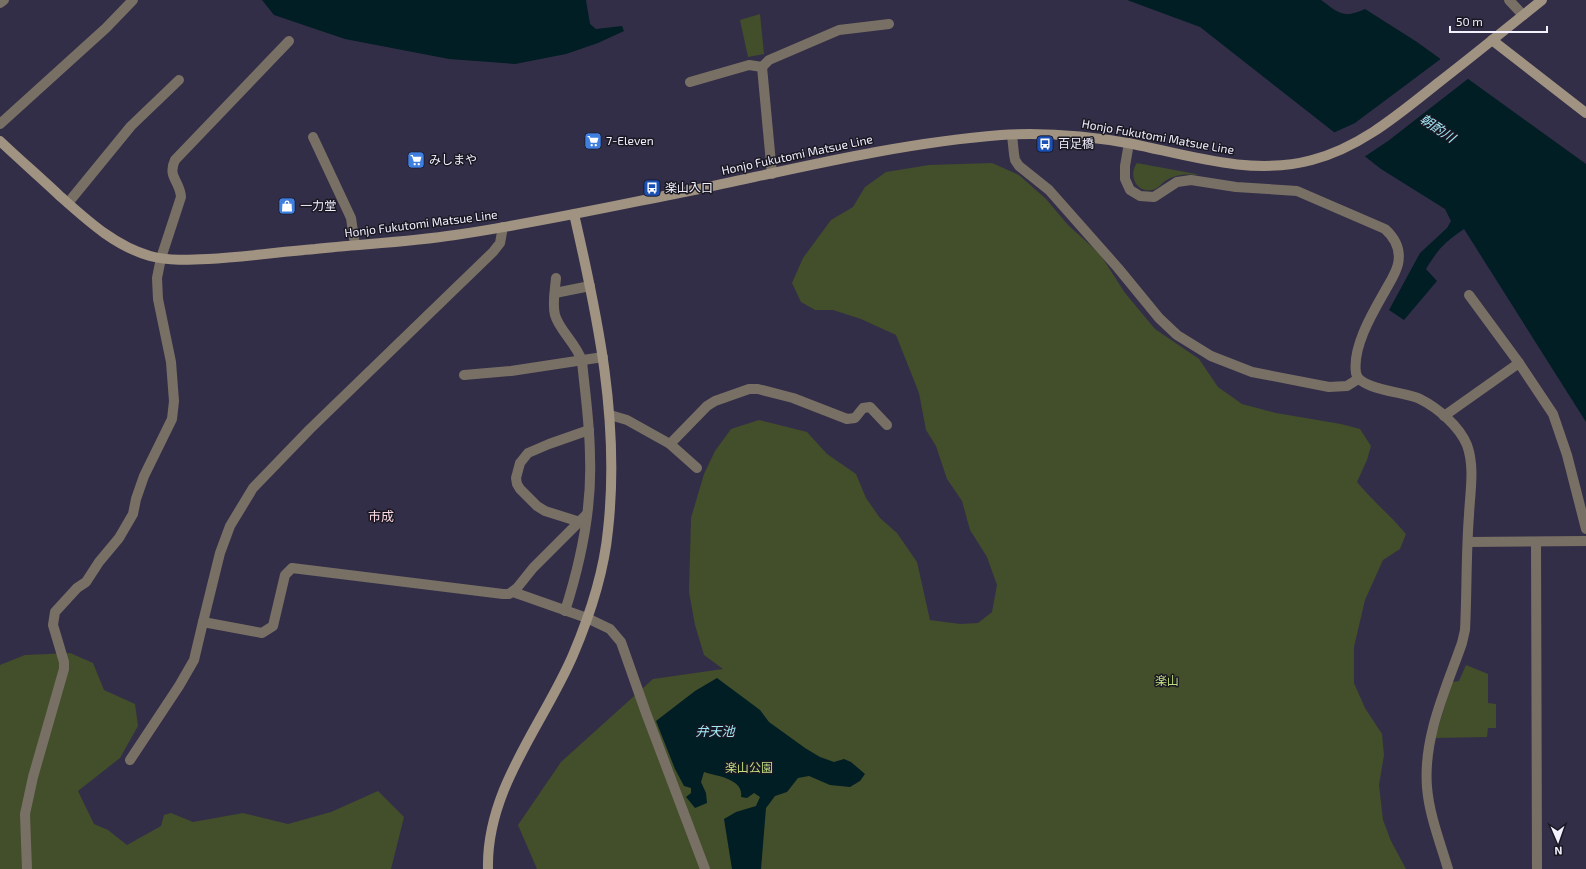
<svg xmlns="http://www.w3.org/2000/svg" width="1586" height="869" viewBox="0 0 1586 869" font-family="'Exo 2','Noto Sans JP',sans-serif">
	<rect width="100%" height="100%" fill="#332e47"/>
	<g fill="#434e2b">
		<path d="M760,14L764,54L748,57L740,20Z"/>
		<path d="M992,163L1019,175L1046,199L1068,225L1100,254L1125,293L1155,329L1199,359L1218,387L1242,404L1276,413L1341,424L1360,429L1371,446L1367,460L1357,482C1372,500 1390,515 1406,534L1400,549L1383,560L1365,600L1354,647V683L1365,708L1382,734L1384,755L1379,785L1383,820L1391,841L1406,869H537L518,825L561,762L653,679L723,669L704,655L695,625L689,592L691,518L704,474L715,451L731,429L759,420L807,432L827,454L856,474L866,498L880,518L897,533L917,562L930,620L960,624L978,623L992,612L997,585L987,557L970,530L962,501L947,479L936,446L926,430L919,393L896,335L861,319L833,310H815L801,302L792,283L803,258L831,220L853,207L865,187L886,172L929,165Z"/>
		<path d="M1137,163L1196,174L1198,175C1186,174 1176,174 1165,181C1161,184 1158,189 1152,190C1136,193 1128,175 1137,163Z"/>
		<path d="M70,653L93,663L104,690L135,704L138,726L120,758L78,791L94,824L108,830L127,845L161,826L164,815L171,813L193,822L243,813L288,824L331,812L378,791L404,817L391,869H0V665L25,655Z"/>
		<path d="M1466,665L1488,674V703L1496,704V728H1488L1487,737L1435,738L1452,682L1459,681Z"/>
	</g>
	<g fill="#011e24">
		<path d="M262,0H586L590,24L596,29L622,26L624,31L598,43L566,54L515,64L449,59L345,39L274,15Z"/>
		<path d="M1127,0H1321C1339,13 1343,19 1365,9L1417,42L1586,164V422L1464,229C1444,243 1439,248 1426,269L1437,281L1404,320L1389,310L1420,253L1447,228L1451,221L1445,209L1381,169L1200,27Z"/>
		<path d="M717,678L760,710L769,722L805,748L820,757L834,762L844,759L851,762L865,774L860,781L850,787L830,785L809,776L798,778L787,792L775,796L766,808L761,869H732L724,819L736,812L756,806L760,797L754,793L747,798L741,797C744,779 717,776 704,772L701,782L706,793L707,803L695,808L686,797L691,793V788L684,786L675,769L656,721L695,691Z"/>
	</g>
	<path fill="#332e47" d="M1442,58L1469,78L1388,141L1364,157L1333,133L1355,123Z"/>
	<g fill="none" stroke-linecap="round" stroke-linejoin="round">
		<g stroke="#797065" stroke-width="10">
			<path d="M1509,0L1523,15"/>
			<path d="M0,3L4,0"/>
			<path d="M762,67L769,60L839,30L889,24"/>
			<path d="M690,82L749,65L762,67L772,174"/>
			<path d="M0,124L106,28L133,0"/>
			<path d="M1012,135L1014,154L1015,160L1019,166L1049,190L1118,268L1159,318L1177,335L1211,356L1252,372L1329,387L1347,386L1358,379"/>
			<path d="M313,137L351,218L355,245"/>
			<path d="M1129,143L1125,166V179L1130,190L1140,196L1154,197L1177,182L1191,180L1236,187L1297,191L1385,229C1395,238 1401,250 1398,264C1396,273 1390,282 1385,291C1373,312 1352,347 1356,373C1359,390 1406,392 1420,399C1438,408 1459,426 1467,445C1475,467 1470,492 1469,515C1466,553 1467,591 1465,630L1462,643C1446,689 1423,737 1427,787C1429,814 1440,842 1448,869"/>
			<path d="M68,203L131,126L179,80"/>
			<path d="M503,227L500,243L493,252L310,429L253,488L230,526L220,553L203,622L262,633L273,626L285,575L292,568L503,594H509L517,588L533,568L587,514"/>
			<path d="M556,278C555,290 552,304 555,315C559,330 576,343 582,361C585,393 590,425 590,458C592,510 581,561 565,611"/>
			<path d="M555,293L590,286"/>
			<path d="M1469,295L1519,363"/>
			<path d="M464,375L511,371L603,357"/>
			<path d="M610,415L627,420L670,444L697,468"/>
			<path d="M1444,416L1519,363L1553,414L1567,455L1586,529"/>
			<path d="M670,444L707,406L715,401L749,389H758L793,398L847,419L855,418L863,408L870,407L887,425"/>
			<path d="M580,522L545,511L537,506L520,489L517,484L516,478L520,463L528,453L549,444L589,430"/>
			<path d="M1468,542L1586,541"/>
			<path d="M1536,542L1537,869"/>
			<path d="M513,592L587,618L610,629L621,642L646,713L705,869"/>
			<path d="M130,760L179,686L194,660L203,622"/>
			<path d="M27,869L25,814L33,777L64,669V662L53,625L55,612L77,588L86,582L99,562L119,538L133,514L136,499L144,476L172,419L174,401L171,362L158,299L157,278L161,258L181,197C180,181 167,177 175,160L289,41"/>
		</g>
		<g stroke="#a19382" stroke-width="10">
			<path d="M1492,40L1586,113"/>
			<path d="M0,141C20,160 41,178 61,197C88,221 115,246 150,256C169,261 189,260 208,259C244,257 279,252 315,249C362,244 409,242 455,235C537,223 618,205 699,189C799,168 899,143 1001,135C1045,132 1089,136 1133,144C1191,156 1253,176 1312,160C1361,147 1399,114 1438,83C1473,56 1507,28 1542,0"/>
			<path d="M488,869C486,789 543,725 573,655C590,615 604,572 608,530C620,422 598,318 574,214"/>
		</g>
	</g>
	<defs>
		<symbol id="supermarket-square" viewBox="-11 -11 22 22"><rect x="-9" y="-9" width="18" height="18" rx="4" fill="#3f7fe0" stroke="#1a1823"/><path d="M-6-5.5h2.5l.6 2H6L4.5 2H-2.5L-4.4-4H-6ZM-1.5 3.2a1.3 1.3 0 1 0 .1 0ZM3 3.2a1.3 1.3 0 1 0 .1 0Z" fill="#fff"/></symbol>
		<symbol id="bus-square" viewBox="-11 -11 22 22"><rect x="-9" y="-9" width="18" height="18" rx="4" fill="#1a4fb4" stroke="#1a1823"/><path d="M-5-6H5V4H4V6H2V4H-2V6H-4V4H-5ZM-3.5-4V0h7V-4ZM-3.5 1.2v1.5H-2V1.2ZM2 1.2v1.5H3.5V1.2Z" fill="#fff"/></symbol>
		<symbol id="shop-square" viewBox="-11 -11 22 22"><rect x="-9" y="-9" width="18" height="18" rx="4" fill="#3f7fe0" stroke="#1a1823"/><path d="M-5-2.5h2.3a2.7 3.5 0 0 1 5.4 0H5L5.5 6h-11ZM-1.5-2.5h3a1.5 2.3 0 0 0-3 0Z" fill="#fff"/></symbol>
	</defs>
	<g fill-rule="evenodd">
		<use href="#supermarket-square" x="583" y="131" width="20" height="20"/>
		<use href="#bus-square" x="1035" y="134" width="20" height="20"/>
		<use href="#supermarket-square" x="406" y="150" width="20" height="20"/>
		<use href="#bus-square" x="642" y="178" width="20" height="20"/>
		<use href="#shop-square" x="277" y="196" width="20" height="20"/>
	</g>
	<g text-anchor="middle" stroke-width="3" stroke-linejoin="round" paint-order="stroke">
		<g font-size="12" fill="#f3f1fe" stroke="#1a1823">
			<text transform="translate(1158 137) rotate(10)" y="4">Honjo Fukutomi Matsue Line</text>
			<text transform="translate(797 155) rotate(-12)" y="4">Honjo Fukutomi Matsue Line</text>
			<text transform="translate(421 224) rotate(-7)" y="4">Honjo Fukutomi Matsue Line</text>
		</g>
		<g font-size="12" fill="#f3f1fe" stroke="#1a1823" text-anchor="start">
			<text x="606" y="145">7-Eleven</text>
			<text x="1058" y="148">百足橋</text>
			<text x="429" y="164">みしまや</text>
			<text x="665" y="192">楽山入口</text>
			<text x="300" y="210">一力堂</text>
		</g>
		<g font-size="12" fill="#bfdd81" stroke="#1a1823">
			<text x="1167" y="685">楽山</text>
			<text x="749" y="772">楽山公園</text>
		</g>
		<g font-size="13" font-style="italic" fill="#a2e9f8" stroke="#1a1823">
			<text transform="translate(1438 128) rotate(34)" y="5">朝酌川</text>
			<text x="715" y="736">弁天池</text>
		</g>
		<g font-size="13" fill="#fcdae2" stroke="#1a1823">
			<text x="381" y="521">市成</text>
		</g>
	</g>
	<g transform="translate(1558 841) rotate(178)" stroke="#1a1823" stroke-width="3" paint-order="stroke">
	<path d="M0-3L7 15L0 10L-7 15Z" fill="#f3f1fe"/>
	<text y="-6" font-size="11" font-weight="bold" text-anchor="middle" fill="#f3f1fe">N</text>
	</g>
	<path d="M1450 26v6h97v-6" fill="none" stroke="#f3f1fe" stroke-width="2"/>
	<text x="1456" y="26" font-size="12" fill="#f3f1fe" stroke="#1a1823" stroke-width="3" paint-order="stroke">50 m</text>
</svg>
